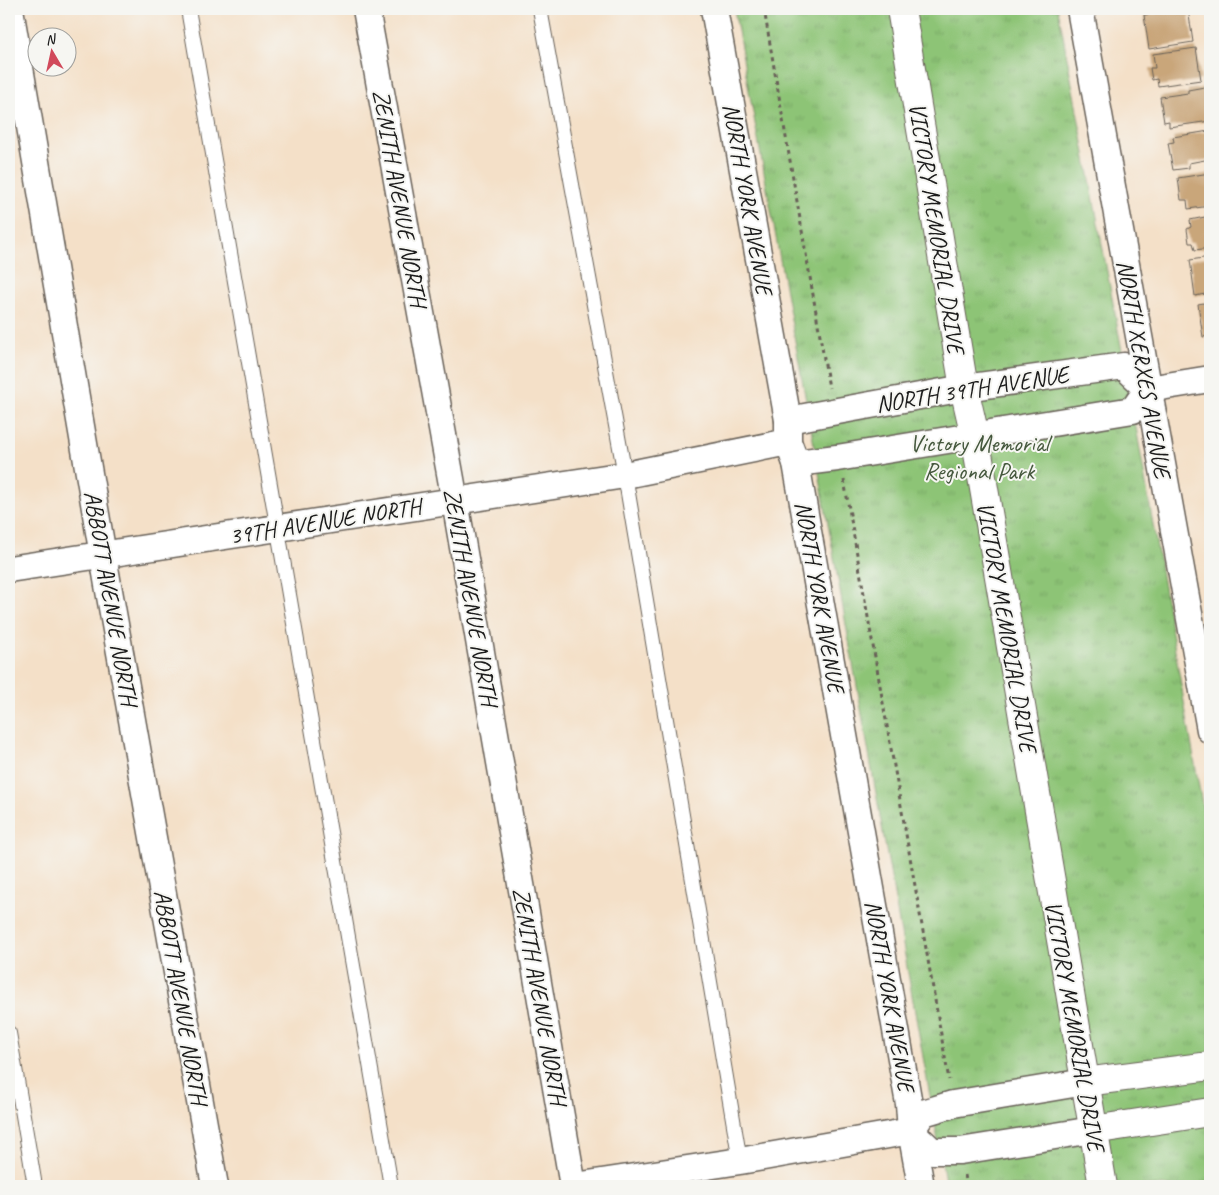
<svg xmlns="http://www.w3.org/2000/svg" width="1219" height="1195" viewBox="0 0 1219 1195" font-family="Caveat,sans-serif">
	<defs>
		<pattern id="park-tufts" width="24" height="20" patternUnits="userSpaceOnUse" patternTransform="scale(1.25)"><rect width="24" height="20" fill="#8dc476"/><path d="M3 7l-1-3M5 7V3M7 7l1-3M15 17l-1-3M17 17v-4M19 17l1-3" fill="none" stroke="#79a866"/></pattern>
	</defs>
	<rect width="100%" height="100%" fill="#f6f6f2"/>
	<filter id="ink" filterUnits="userSpaceOnUse"><feTurbulence type="fractalNoise" baseFrequency=".02" numOctaves="2"/><feDisplacementMap in="SourceGraphic" scale="10" xChannelSelector="R" yChannelSelector="G"/><feConvolveMatrix kernelMatrix="1 2 1 2 8 2 1 2 1" color-interpolation-filters="sRGB"/></filter>
	<filter id="wash" filterUnits="userSpaceOnUse"><feTurbulence type="fractalNoise" baseFrequency=".0096" numOctaves="4" result="noise"/><feDisplacementMap in="SourceGraphic" scale="20" xChannelSelector="R" yChannelSelector="G"/><feGaussianBlur stdDeviation="1.12" result="paint"/><feColorMatrix in="noise" values="0 0 0 0 0 0 0 0 0 0 0 0 0 0 0 0 0 1.4 0 .05"/><feComposite in="paint" operator="in"/></filter>
	<g filter="url(#wash)">
		<rect width="100%" height="100%" fill="#f4e0c8"/>
		<path fill="url(#park-tufts)" stroke="#547049" d="M734,9H1058L1133,410L1210,850V1186H946L809,417Z"/>
		<g id="blocks">
			<g fill="#c9a67a">
				<path d="M1188,9L1193,42L1149,49L1144,15Z"/>
				<path d="M1196,48L1201,80L1158,86L1157,79L1152,80L1150,68H1155L1153,54Z"/>
				<path d="M1210,86V121L1169,127V121L1164,122L1160,97L1188,93V90Z"/>
				<path d="M1209,131L1210,159L1189,163V168L1173,170L1168,143L1174,142L1173,137Z"/>
				<path d="M1210,173V206L1188,209L1187,200H1181L1178,178Z"/>
				<path d="M1210,216V248L1195,250L1193,243H1189L1187,229L1191,227L1190,220Z"/>
				<path d="M1210,257V293L1195,296L1190,260Z"/>
				<path d="M1210,302V336L1203,337L1198,304Z"/>
			</g>
		</g>
	</g>
	<g filter="url(#ink)">
		<use href="#blocks" fill-opacity="0" stroke="#686158" stroke-width="1"/>
		<g fill="none" stroke-linecap="round" stroke-linejoin="round">
			<defs>
				<g id="service">
					<path d="M188,9L391,1186"/>
					<path d="M540,9L625,475L740,1161"/>
					<path d="M9,1033L35,1186"/>
				</g>
				<g id="minor">
					<path d="M10,9L108,585L215,1186"/>
					<path d="M366,9L455,501L573,1186"/>
					<path d="M714,9L788,420V442L796,463L909,1104L911,1131L921,1186"/>
					<path d="M1080,9L1210,730"/>
					<path d="M788,420L964,388L1124,366L1148,389"/>
					<path d="M796,463L837,458L1133,410L1148,389L1210,379"/>
					<path d="M9,569L625,475L788,442"/>
					<path d="M911,1131L932,1151H960L1093,1130"/>
					<path d="M911,1131L923,1113L953,1104L1085,1082"/>
					<path d="M575,1186L740,1161L911,1131"/>
				</g>
				<g id="tertiary">
					<path d="M901,9L964,388L975,436L1103,1186"/>
					<path d="M1085,1082L1210,1066"/>
					<path d="M1093,1130L1210,1112"/>
				</g>
			</defs>
			<use href="#service" stroke="#686158" stroke-width="16"/>
			<use href="#minor" stroke="#686158" stroke-width="29"/>
			<use href="#tertiary" stroke="#686158" stroke-width="30"/>
			<g stroke="#686158" stroke-width="3" stroke-dasharray="4 4" stroke-linecap="butt">
				<path d="M764,9L829,388"/>
				<path d="M844,480L949,1080"/>
				<path d="M965,1175L967,1186"/>
			</g>
			<use href="#service" stroke="#fff" stroke-width="14"/>
			<use href="#minor" stroke="#fff" stroke-width="26"/>
			<use href="#tertiary" stroke="#fff" stroke-width="28"/>
		</g>
	</g>
	<g text-anchor="middle" stroke-width="4" stroke-linejoin="round" paint-order="stroke">
		<g font-size="24" fill="#1c1c1c" stroke="#f6f6f2">
			<text transform="translate(400 198) rotate(80)" y="8">ZENITH AVENUE NORTH</text>
			<text transform="translate(748 199) rotate(80)" y="8">NORTH YORK AVENUE</text>
			<text transform="translate(937 228) rotate(81)" y="8">VICTORY MEMORIAL DRIVE</text>
			<text transform="translate(1144 369) rotate(80)" y="8">NORTH XERXES AVENUE</text>
			<text transform="translate(972 389) rotate(-9)" y="8">NORTH 39TH AVENUE</text>
			<text transform="translate(325 521) rotate(-9)" y="8">39TH AVENUE NORTH</text>
			<text transform="translate(471 597) rotate(80)" y="8">ZENITH AVENUE NORTH</text>
			<text transform="translate(820 597) rotate(80)" y="8">NORTH YORK AVENUE</text>
			<text transform="translate(111 598) rotate(80)" y="8">ABBOTT AVENUE NORTH</text>
			<text transform="translate(1007 627) rotate(80)" y="8">VICTORY MEMORIAL DRIVE</text>
			<text transform="translate(540 996) rotate(80)" y="8">ZENITH AVENUE NORTH</text>
			<text transform="translate(890 996) rotate(80)" y="8">NORTH YORK AVENUE</text>
			<text transform="translate(181 997) rotate(80)" y="8">ABBOTT AVENUE NORTH</text>
			<text transform="translate(1075 1026) rotate(80)" y="8">VICTORY MEMORIAL DRIVE</text>
		</g>
		<g font-size="24" fill="#44573c" stroke="#f6f6f2">
			<text x="979" y="451">Victory Memorial<tspan x="979" dy="28">Regional Park</tspan></text>
		</g>
	</g>
	<rect width="1219" height="1195" fill="none" stroke="#f6f6f2" stroke-width="30"/>
	<g transform="translate(52 52) rotate(351)"><circle r="24" fill="#f6f6f2" stroke="#9f9f9c"/>
	<path d="M0-4L9 19L0 12L-9 19Z" fill="#d1495b"/>
	<text y="-8" font-size="14" font-weight="bold" text-anchor="middle" fill="#1c1c1c">N</text>
	</g>
</svg>
